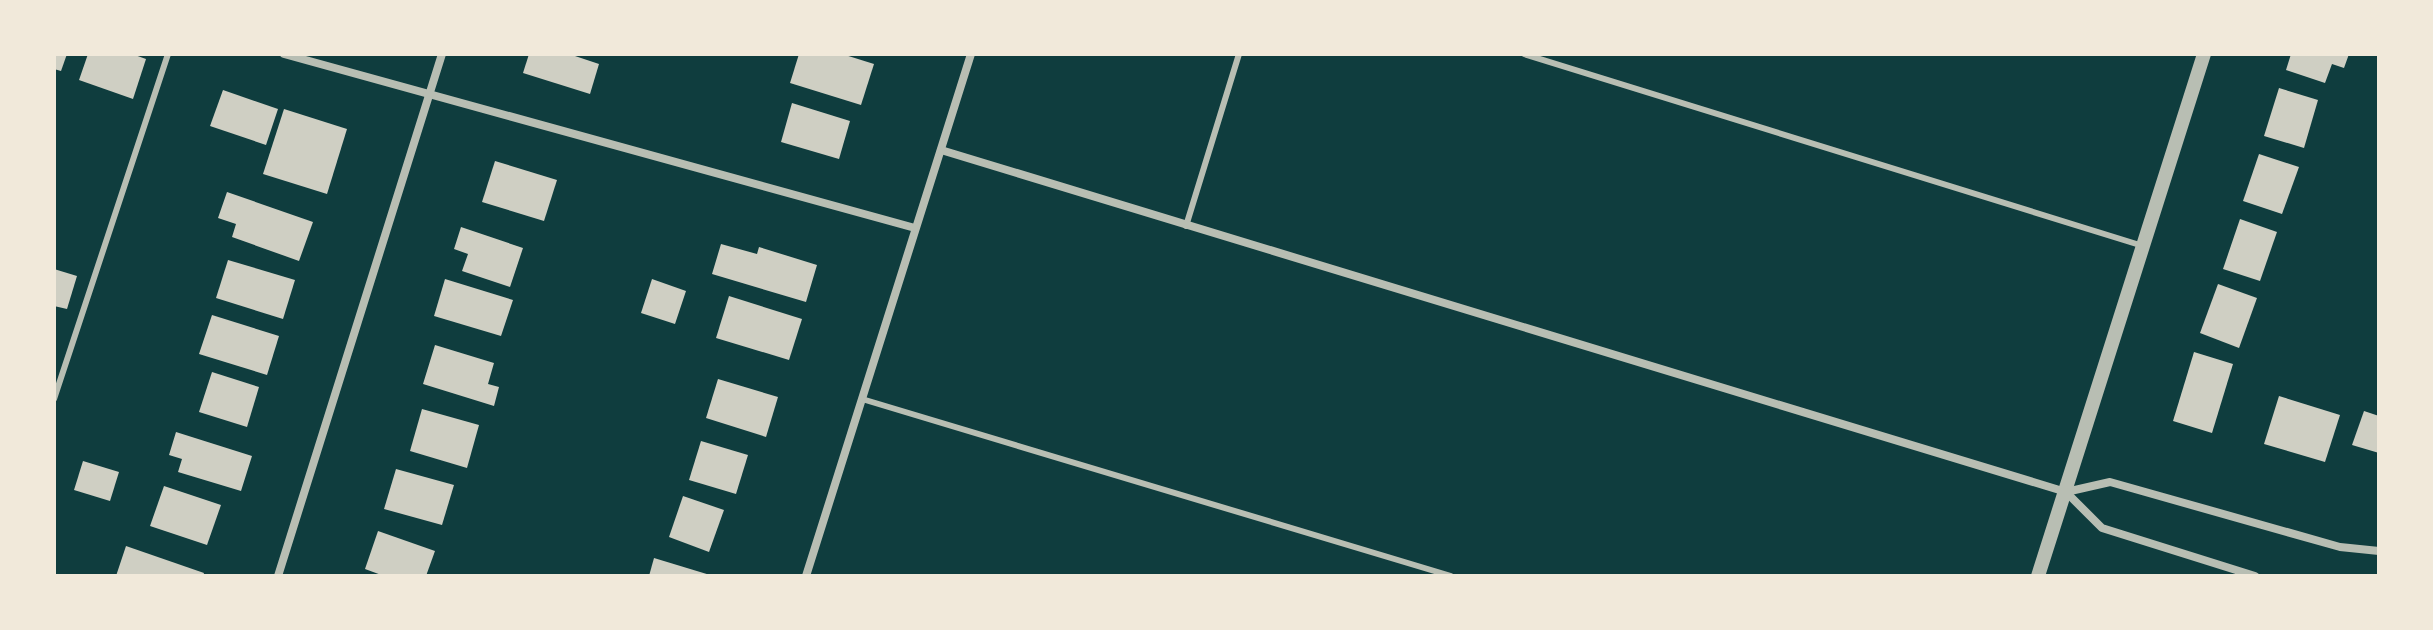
<svg xmlns="http://www.w3.org/2000/svg" width="2433" height="630" viewBox="0 0 2433 630" font-family="Poppins,sans-serif">
	<rect width="100%" height="100%" fill="#0f3d3e"/>
	<g fill="#cfcfc3">
		<path d="M54,54H67L61,71L54,69Z"/>
		<path d="M88,54H132L146,59L133,99L79,80Z"/>
		<path d="M529,54H569L599,64L590,94L523,73Z"/>
		<path d="M799,54H842L874,64L861,105L790,83Z"/>
		<path d="M2291,54H2349L2344,68L2332,64L2325,83L2286,70Z"/>
		<path d="M2279,88L2318,100L2304,148L2264,136Z"/>
		<path d="M223,90L278,109L266,145L210,126Z"/>
		<path d="M792,103L850,121L839,159L781,142Z"/>
		<path d="M284,109L347,129L327,194L263,174Z"/>
		<path d="M2259,154L2299,167L2282,214L2243,201Z"/>
		<path d="M495,161L557,180L544,221L482,202Z"/>
		<path d="M227,192L313,222L299,261L232,237L236,224L218,218Z"/>
		<path d="M2240,219L2277,232L2260,281L2223,269Z"/>
		<path d="M461,227L523,248L510,287L462,271L468,254L454,249Z"/>
		<path d="M721,244L757,254L759,247L817,265L806,302L712,274Z"/>
		<path d="M228,260L295,280L283,319L216,298Z"/>
		<path d="M54,269L77,276L67,309L54,306Z"/>
		<path d="M445,279L513,300L501,336L434,316Z"/>
		<path d="M652,279L686,291L675,324L641,313Z"/>
		<path d="M2218,284L2257,298L2239,348L2200,333Z"/>
		<path d="M729,296L802,319L789,360L716,338Z"/>
		<path d="M212,315L279,336L267,375L199,354Z"/>
		<path d="M435,345L494,363L488,384L499,387L494,406L423,384Z"/>
		<path d="M2194,352L2233,364L2212,433L2173,421Z"/>
		<path d="M212,372L259,387L247,427L199,412Z"/>
		<path d="M718,379L778,397L766,437L706,418Z"/>
		<path d="M2279,396L2340,415L2325,462L2264,444Z"/>
		<path d="M422,409L479,425L467,468L410,451Z"/>
		<path d="M2364,411L2379,416V453L2352,445Z"/>
		<path d="M176,432L252,456L241,491L178,472L182,459L169,455Z"/>
		<path d="M701,441L748,455L736,494L689,480Z"/>
		<path d="M83,461L119,472L110,501L74,490Z"/>
		<path d="M396,469L454,485L442,525L384,509Z"/>
		<path d="M164,486L221,505L207,545L150,526Z"/>
		<path d="M683,496L724,510L709,552L669,537Z"/>
		<path d="M378,531L435,551L426,576H384L365,569Z"/>
		<path d="M126,546L204,573L203,576H116Z"/>
		<path d="M654,558L710,575V576H649Z"/>
	</g>
	<g fill="none" stroke-linecap="round" stroke-linejoin="round">
		<g stroke="#b8beb3" stroke-width="6">
			<path d="M1524,54L2143,246"/>
			<path d="M1186,226L1239,54"/>
			<path d="M54,399L168,54"/>
			<path d="M862,399L1451,576"/>
		</g>
		<g stroke="#b8beb3" stroke-width="8">
			<path d="M284,54L915,228"/>
			<path d="M941,150L2066,492L2102,528L2255,576"/>
			<path d="M2066,492L2110,482L2340,547L2379,551"/>
			<path d="M278,576L442,54"/>
			<path d="M806,576L971,54"/>
		</g>
		<path stroke="#b8beb3" stroke-width="14" d="M2038,576L2204,54"/>
	</g>
	<rect width="2433" height="630" fill="none" stroke="#f1e9da" stroke-width="112"/>
</svg>
